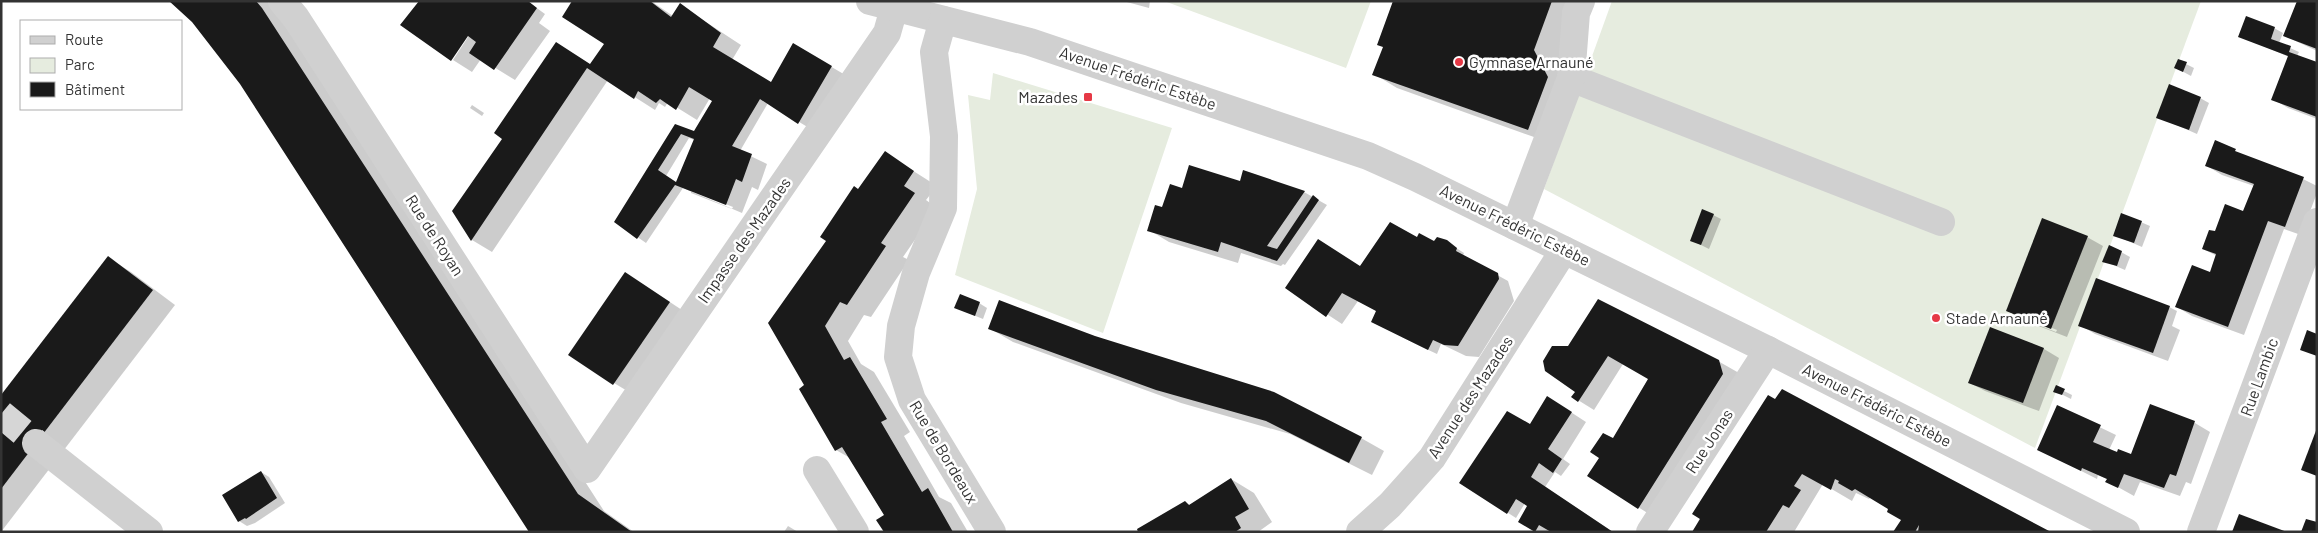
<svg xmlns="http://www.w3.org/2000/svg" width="2318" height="533" viewBox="0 0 2318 533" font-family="Barlow,sans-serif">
	<rect width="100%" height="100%" fill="#fff"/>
	<g fill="#e6ecdf">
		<path d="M1164,1H1371L1346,68Z"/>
		<path d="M1612,1H2201L2035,448L1544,189Z"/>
		<path d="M993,73L1172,128L1103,333L955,275L977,189L968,95L990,100Z"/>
	</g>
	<g fill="#0003" fill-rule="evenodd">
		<path d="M171,1H267L303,44L604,511L634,532H530L241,83L193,22Z"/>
		<path d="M527,1L545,14L539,23L550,31L515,80L481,59L472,72L453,60L472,31L402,25Z"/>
		<path d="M574,1H651L673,16L680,5L741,45L732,60L772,83L794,45L847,76L814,131L768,103L740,151L767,164L758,190L752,187L742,213L683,188L646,243L616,222L675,125L694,133L726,107L710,98L697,120L668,102L665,107L659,103L655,110L608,80L492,252L472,240L454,211L577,56L591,65L605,44ZM689,138L694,140L677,184L666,176ZM691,190L733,207L732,209L691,193Z"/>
		<path d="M1123,1H1150L1149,8Z"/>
		<path d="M1395,1H1580L1557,64L1571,91L1534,137L1397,88L1374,74L1384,47Z"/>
		<path d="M2317,1V51L2285,36Z"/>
		<path d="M2274,28L2283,33L2279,43L2299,52L2297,56L2317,63V119L2288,108L2273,99L2289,57L2240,36Z"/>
		<path d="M2186,64L2194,68L2191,76L2176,68Z"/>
		<path d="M2200,98L2209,103L2197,134L2158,117Z"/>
		<path d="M472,105L484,113L482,116L470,108Z"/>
		<path d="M2215,142L2251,159L2303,179L2317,186V193L2301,235L2284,229L2244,335L2192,316L2177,307L2211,274L2217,256L2203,249L2216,232L2250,215L2254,186L2222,175L2207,166Z"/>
		<path d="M885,153L937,186L926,200L937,208L903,257L909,260L871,317L864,315L848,341L861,364L874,372L910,432L904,436L939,497L951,503L968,532H885V516L850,458L836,450L806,386L827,240Z"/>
		<path d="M1240,182L1304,192L1327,205L1285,265L1283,264L1281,266L1241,253L1238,263L1169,242L1149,230L1163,209L1183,189Z"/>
		<path d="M2122,214L2150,226L2142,247L2114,235Z"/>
		<path d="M1713,215L1721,219L1709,249L1691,240Z"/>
		<path d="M2087,237L2103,246L2067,337L2023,320L2008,311ZM2023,316L2057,330L2056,332L2023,319Z"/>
		<path d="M1418,239L1435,243L1447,242L1464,253L1463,256L1508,281L1514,301L1479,357L1466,356L1441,344L1437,354L1422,347L1402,337L1377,311L1358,301L1342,324L1287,288L1361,267Z"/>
		<path d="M2121,252L2130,257L2125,270L2104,261Z"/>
		<path d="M108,258L131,272L175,305L1,532V398Z"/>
		<path d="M641,283L685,312L629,392L614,383Z"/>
		<path d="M979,303L987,308L983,319L956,308Z"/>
		<path d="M2169,307L2177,311L2172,326L2180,330L2168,361L2095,334L2080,325Z"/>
		<path d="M989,328L1361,438L1384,451L1372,475L1290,434L1181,403L1013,342Z"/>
		<path d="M1991,328L2044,349L2059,358L2039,411L1985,391L1970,383Z"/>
		<path d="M1553,348L1718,361L1739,373L1654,517L1588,476L1613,440L1649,378L1623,364L1594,410L1573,397L1577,391Z"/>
		<path d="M2056,387L2072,395L2071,399L2055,391Z"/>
		<path d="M2151,406L2195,423L2210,432L2191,484L2186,482L2180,496L2140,482L2134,496L2107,481V479L2098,475L2097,479L2038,449L2058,407L2116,435L2109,450L2132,455Z"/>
		<path d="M1563,407L1586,422L1563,459L1570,464L1561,476L1555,472L1545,487L1613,532H1537L1520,521L1529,505L1525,503L1516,518L1461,483L1531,426Z"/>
		<path d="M1733,451L2049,532H1895L1902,520L1889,508L1871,497L1869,499L1856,493L1852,501L1823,484L1794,532H1693Z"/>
		<path d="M261,472L269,477L285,503L255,523L247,526L239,521Z"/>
		<path d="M1231,479L1254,493L1272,522L1258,532H1140L1185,503L1190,505Z"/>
		<path d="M788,526L798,532H784Z"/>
	</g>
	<g fill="#1a1a1a" fill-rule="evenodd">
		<path d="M169,1H256L262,8L578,494L632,532H529L240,84L192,22Z"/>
		<path d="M419,1H528L537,8L494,70L469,53L476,42L468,36L451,61L400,25Z"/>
		<path d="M572,1H650L671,17L680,3L721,33L713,47L771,82L793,43L832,66L798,124L760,99L732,146L752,154L742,182L736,179L726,205L675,185L637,239L614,222L675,124L694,131L712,101L689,87L676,110L660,99L656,103L638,91L634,99L587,68L471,241L452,211L502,139L494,133L556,42L590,64L604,44L562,17ZM681,134L694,139L676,182L658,170Z"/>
		<path d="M1393,1H1552L1534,50L1548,77L1528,130L1372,75L1383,47L1377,45Z"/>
		<path d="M2297,1H2317V49L2283,36Z"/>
		<path d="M2246,16L2275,27L2271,39L2291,46L2289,52L2317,62V117L2271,100L2288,56L2238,37Z"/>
		<path d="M2178,59L2187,62L2183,72L2174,68Z"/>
		<path d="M2169,84L2201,97L2189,130L2156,118Z"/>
		<path d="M2215,140L2236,149L2235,151L2304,177L2285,227L2268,221L2228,327L2175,307L2192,265L2210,272L2216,254L2202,249L2209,230L2215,231L2225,204L2243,211L2254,184L2205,166Z"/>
		<path d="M885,151L914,171L904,186L915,193L881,243L886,246L847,305L840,302L825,326L844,360L850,357L887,419L881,422L922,492L928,488L953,532H884L876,520L884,515L842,447L835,451L799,389L804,385L768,323L826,241L820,237L854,186L858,189Z"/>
		<path d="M1189,165L1240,181L1243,170L1305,191L1267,246L1277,249L1313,195L1319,200L1277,261L1221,242L1218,252L1147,231L1155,205L1162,207L1170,184L1182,188Z"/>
		<path d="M1702,209L1714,214L1701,245L1690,241Z"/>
		<path d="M2121,213L2142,221L2134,243L2113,236Z"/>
		<path d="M2042,218L2088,236L2051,329L2006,311Z"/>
		<path d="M1390,222L1417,237L1419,233L1434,241L1437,237L1447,240L1457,248L1456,251L1498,273L1499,279L1458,346L1444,345L1433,340L1428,350L1371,322L1376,311L1342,293L1326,317L1285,288L1318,239L1360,266Z"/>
		<path d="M2109,245L2122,251L2117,266L2102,262Z"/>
		<path d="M108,256L153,290L1,489V395Z"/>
		<path d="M625,272L670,302L613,385L568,355Z"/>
		<path d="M2096,278L2170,306L2153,353L2078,326Z"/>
		<path d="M960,294L980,302L975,316L954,308Z"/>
		<path d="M1598,299L1719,360L1723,374L1638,509L1587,476L1599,458L1590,452L1603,433L1613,438L1648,379L1608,356L1578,402L1571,397L1575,392L1545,371L1543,361L1552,346H1568Z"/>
		<path d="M999,300L1095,336L1274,392L1362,437L1349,463L1266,421L1156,390L988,329Z"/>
		<path d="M1990,327L2044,348L2023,403L1968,383Z"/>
		<path d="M2307,330L2317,334V356L2300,350Z"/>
		<path d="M2056,385L2065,389L2062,395L2053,392Z"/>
		<path d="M1782,389L1949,478L2051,532H1918L1919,525L1915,532H1893L1901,520L1887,512L1888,509L1855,489L1852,491L1838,483L1839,481L1835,479L1831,490L1802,474L1794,486L1801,490L1789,508L1783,505L1766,532H1692L1700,519L1692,514L1768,395L1775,399Z"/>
		<path d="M1547,396L1572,412L1548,449L1562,459L1553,473L1539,463L1531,477L1613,532H1551L1539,525L1535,532L1518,522L1527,506L1516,499L1507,514L1459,483L1507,411L1530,424Z"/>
		<path d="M2150,404L2195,421L2176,476L2170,474L2164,488L2124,474L2118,488L2105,482L2107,479L2082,468L2081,471L2037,450L2057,405L2101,425L2093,442L2117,452L2118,449L2131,454Z"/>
		<path d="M2317,428V476L2301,470Z"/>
		<path d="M261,471L277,498L246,519L245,518L238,522L222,495Z"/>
		<path d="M1231,478L1249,509L1235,517L1241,528L1235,532H1138L1137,529L1185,501L1189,505Z"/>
		<path d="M2239,514L2287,532H2232Z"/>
		<path d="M2306,519L2317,522V532H2301Z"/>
	</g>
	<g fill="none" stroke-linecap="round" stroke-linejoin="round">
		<path stroke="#d6d6d6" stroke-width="28" stroke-dasharray="28 14" stroke-linecap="butt" d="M1,414L36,443"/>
		<g stroke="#d0d0d0" stroke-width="28">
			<path d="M282,1L296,18L587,469L887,33L896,1"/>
			<path d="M870,1L1030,42L1368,156L1415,177L1768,350L2126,532"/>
			<path d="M943,20L934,52L944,136L943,208L916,273L901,326L898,357L912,400L992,532"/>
			<path d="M1571,78L1941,222"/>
			<path d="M1515,226L1571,78L1576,13L1581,1"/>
			<path d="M36,443L149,532"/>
			<path d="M817,470L855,532"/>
			<path d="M1360,532L1390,505L1432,458L1564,250"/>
			<path d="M1650,532L1768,350"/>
			<path d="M2201,532L2317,222"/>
		</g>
	</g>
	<g fill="#e63946" stroke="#fff" stroke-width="2">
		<circle cx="1459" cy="62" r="5"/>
		<rect x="1083" y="92" width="10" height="10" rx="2.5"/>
		<circle cx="1936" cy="318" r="5"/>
	</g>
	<g text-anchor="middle" stroke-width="5" stroke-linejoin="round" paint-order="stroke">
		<g font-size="16" fill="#333" stroke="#fff" text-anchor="start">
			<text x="1469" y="68">Gymnase Arnauné</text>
			<text x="1078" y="103" text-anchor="end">Mazades</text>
			<text x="1946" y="324">Stade Arnauné</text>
		</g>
		<g font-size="16" fill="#333" stroke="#fff">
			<text transform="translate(1138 78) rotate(19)" y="6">Avenue Frédéric Estèbe</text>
			<text transform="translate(1515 225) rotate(26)" y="6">Avenue Frédéric Estèbe</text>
			<text transform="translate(435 235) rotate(57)" y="6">Rue de Royan</text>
			<text transform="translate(744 240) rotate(-55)" y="6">Impasse des Mazades</text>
			<text transform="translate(2259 377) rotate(-70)" y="6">Rue Lambic</text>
			<text transform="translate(1470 397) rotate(-57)" y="6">Avenue des Mazades</text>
			<text transform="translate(1877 405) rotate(27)" y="6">Avenue Frédéric Estèbe</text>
			<text transform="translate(1709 441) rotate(-57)" y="6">Rue Jonas</text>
			<text transform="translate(944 452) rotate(59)" y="6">Rue de Bordeaux</text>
		</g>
	</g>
	<rect width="2318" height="533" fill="none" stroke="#333333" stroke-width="5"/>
	<rect x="20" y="20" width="162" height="90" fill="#ffffff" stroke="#adadad"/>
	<rect x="30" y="36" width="25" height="8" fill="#d0d0d0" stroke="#adadad"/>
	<text x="65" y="45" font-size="15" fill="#333333">Route</text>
	<rect x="30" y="58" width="25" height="15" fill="#e6ecdf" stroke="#adadad"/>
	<text x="65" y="70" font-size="15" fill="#333333">Parc</text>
	<rect x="30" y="82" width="25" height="15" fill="#1a1a1a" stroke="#adadad"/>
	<text x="65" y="95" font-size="15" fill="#333333">Bâtiment</text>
</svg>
